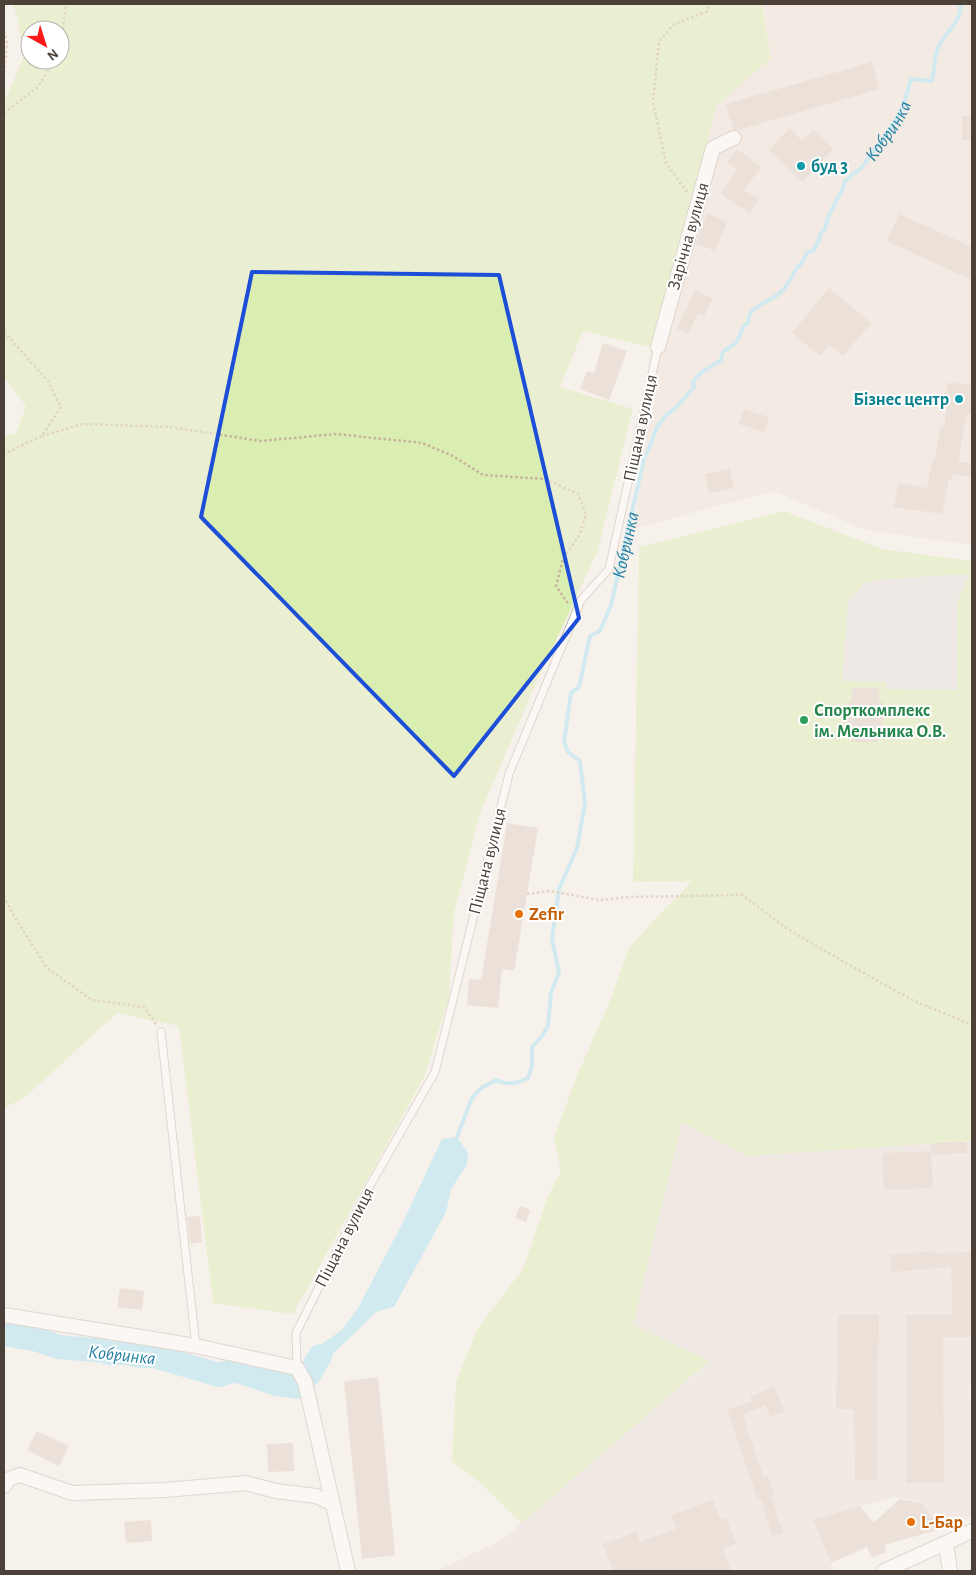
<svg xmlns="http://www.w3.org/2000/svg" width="976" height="1575" viewBox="0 0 976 1575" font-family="'Alegreya Sans',sans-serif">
	<rect width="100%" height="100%" fill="#f7f1eb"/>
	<path fill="#ebe3d9" d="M763,4H972V545L866,530L773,491L636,528L650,347L701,165L716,106L771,58Z"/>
	<path fill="#e7e0dc" d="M682,1122L747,1156L972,1141V1252L951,1253L952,1337H972V1384H969V1401L972,1402V1517L941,1529L922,1503L913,1500L893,1497L814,1520L834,1571H436L502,1540L709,1362L633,1325Z"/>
	<g fill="#dbeeb1" fill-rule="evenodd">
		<path d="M13,4H762L771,58L716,106L701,165L650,347L583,331L560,387L633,409L598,550L533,690L481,811L454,912L449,997L424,1077L293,1314L213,1303L179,1026L117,1013L24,1098L4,1108V436L16,433L26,406L4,378V96L8,94L24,56L17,16ZM30,30H60V60H30Z"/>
		<path d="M784,511L882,549L972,561V1141L747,1156L682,1122L633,1325L709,1361L522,1523L478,1481L452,1461L456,1382L478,1328L523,1269L548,1196L561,1172L554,1137L579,1071L609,1003L630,946L692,881L633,882L639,547Z"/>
	</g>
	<path fill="#e5e2df" d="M945,575H970L961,592L957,604V690L886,689L887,682L842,681L848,602L863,584L876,580Z"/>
	<path fill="#a3e2f7" d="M457,1137L468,1153L467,1165L451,1189L446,1212L394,1307L376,1312L330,1357L320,1356L323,1343L342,1330L358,1308L403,1222L442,1139Z"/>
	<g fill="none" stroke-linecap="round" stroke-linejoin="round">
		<path stroke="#a3e2f7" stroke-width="4" id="s1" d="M457,1137L472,1098L481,1088L496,1080C508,1085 516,1084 528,1078L532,1066V1047L542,1036L548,1026L551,993L559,972L552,939L559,889L577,848L585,803L580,761L568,752L564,742L571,693L579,687L590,636L600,631L611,605L644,459L651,443L657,427L666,415L676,408L694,387L693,381L702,372L721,360L723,352L736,343L744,326L748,323C749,303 770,303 781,292C788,285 792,276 797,268C802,262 805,260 807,252L813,251L820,238V234L825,229L829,214L842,191L845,181L862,167L895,122L903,107L911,79L932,81C935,69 933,57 939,46C948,29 960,24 961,4"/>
		<g stroke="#a3e2f7" stroke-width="24">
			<path d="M4,1334L38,1340L59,1347L104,1351L114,1354C126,1349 139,1359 151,1355L219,1375L235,1370L277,1384L296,1387"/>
			<path d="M309,1375L320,1356"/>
		</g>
	</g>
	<g fill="#ddcec2">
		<path d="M872,62L879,89L738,130L733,129L726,104Z"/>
		<rect x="962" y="116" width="10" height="24"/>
		<path d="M790,128L802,141L813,130L833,149L802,182L769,150Z"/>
		<path d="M737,149L761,167L744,190L759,199L750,213L721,194L737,169L727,162Z"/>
		<path d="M707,213L727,222L715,251L696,243Z"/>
		<path d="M899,214L972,247V280L887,241Z"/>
		<path d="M829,288L871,323L843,356L829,344L820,356L792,333Z"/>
		<path d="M695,290L713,299L704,316L698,313L688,334L677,329Z"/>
		<path d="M603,343L627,351L609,400L580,389L587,371L594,373Z"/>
		<path d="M947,383L972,384V414H967L958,461L972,464V478L953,474L952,480L949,479L942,514L894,507L899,483L927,488L932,461H934L941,426L945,427Z"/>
		<path d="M744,409L769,417L764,432L739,424Z"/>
		<path d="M730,469L734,488L709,493L705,474Z"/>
		<path d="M852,688H879V702H883L882,729H878V742H851V727H847V702H851Z"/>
		<path d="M507,823L538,828L514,971L502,969L498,1008L467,1005L469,979L481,980Z"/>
		<path d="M966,1142L967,1153L931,1155L933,1188L884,1190L882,1153L931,1151V1143Z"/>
		<path d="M520,1206L530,1210L526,1222L515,1218Z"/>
		<path d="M200,1216L202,1242L190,1244L187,1217Z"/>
		<path d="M935,1251V1253L971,1252L972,1337H943L944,1483H906V1315L952,1314L951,1267L892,1272L890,1255Z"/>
		<path d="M120,1288L144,1291L142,1310L117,1307Z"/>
		<path d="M838,1314L879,1315L877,1416L878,1480H855L854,1409H836Z"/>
		<path d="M378,1377L395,1555L362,1559L344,1382Z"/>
		<path d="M774,1386L785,1411L770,1417L765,1405L743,1415L763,1476L768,1475L774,1495L771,1496L783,1533L772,1536L761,1499L758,1500L727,1410L752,1401L750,1397Z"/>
		<path d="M37,1431L69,1446L59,1466L27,1450Z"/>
		<path d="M293,1443L294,1471L268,1472L267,1444Z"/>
		<path d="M900,1499L922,1503L941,1529L884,1545L886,1552L872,1558L867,1547L831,1563L813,1520L860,1506L873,1523Z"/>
		<path d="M713,1500L720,1520L726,1518L736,1544L723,1548L731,1571H613L603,1544L637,1532L640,1542L676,1529L671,1515Z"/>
		<path d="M151,1520L152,1541L126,1543L124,1522Z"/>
	</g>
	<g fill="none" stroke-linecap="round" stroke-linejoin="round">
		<defs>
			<g id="service">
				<path d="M161,1032L196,1346"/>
				<path d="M297,1368L296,1333L368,1189L435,1072L509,774L581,600L609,569L658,347"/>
			</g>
			<g id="minor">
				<path d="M658,347L713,148L734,138"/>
				<path d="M4,1315L196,1346L297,1368L305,1382L348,1571"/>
				<path d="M4,1486L9,1479L20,1475L72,1493L165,1490L246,1483L276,1491L316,1496L331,1503"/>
				<path d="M946,1544L950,1571"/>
				<path d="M884,1571L972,1531"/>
			</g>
		</defs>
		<use href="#service" stroke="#c3b8ac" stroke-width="9"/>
		<use href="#minor" stroke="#c3b8ac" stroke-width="16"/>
		<g stroke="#c7b19c" stroke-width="2.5" stroke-dasharray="2.5 2.5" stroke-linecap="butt">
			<path d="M4,31L7,43L4,75"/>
			<path d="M60,49L66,4"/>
			<path d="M4,113L38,87L55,60"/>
			<path d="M687,192L666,163L653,102L659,42L673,25L708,11V4"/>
			<path d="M4,332L48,381L61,407L42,436L4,454"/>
			<path d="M42,436L83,424L170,427L261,441L336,434L422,443L451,455L483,475L545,479L578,494L586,514L580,534L563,559L556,586L567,602L570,603"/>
			<path d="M527,894L550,891L599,900L628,897L742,895L786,928L851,966L914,1001L972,1025"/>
			<path d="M4,896L12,913L47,968L92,1000L144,1007L156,1024"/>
		</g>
		<use href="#service" stroke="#fff" stroke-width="7"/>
		<use href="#minor" stroke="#fff" stroke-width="14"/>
	</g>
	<path d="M0 0H976V1575H0ZM252,272L499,275L579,618L454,776L201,517Z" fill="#f7f1eb" fill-opacity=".55" fill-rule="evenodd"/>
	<path fill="none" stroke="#1d4ed8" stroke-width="4" stroke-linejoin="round" d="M252,272L499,275L579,618L454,776L201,517Z"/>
	<g fill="#0f9aa8" stroke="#fff" stroke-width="2">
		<circle cx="801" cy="166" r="5"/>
		<circle cx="959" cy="399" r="5"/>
	</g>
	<circle fill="#2e9e5b" stroke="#fff" stroke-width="2" cx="804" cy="720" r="5"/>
	<g fill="#e8710a" stroke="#fff" stroke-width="2">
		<circle cx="519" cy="914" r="5"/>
		<circle cx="911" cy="1522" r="5"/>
	</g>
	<g text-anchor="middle" stroke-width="4" stroke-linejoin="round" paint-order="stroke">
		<g font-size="18" font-weight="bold" fill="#0d838f" stroke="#fff" text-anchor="start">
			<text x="811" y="172">буд 3</text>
			<text x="949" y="405" text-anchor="end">Бізнес центр</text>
		</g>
		<g font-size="18" fill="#4c4138" stroke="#fff">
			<text transform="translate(688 236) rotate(-74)" y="6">Зарічна вулиця</text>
			<text transform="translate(640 428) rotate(-78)" y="6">Піщана вулиця</text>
			<text transform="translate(487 861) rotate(-76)" y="6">Піщана вулиця</text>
			<text transform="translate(344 1237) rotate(-63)" y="6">Піщана вулиця</text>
		</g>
		<g font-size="18" font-weight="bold" fill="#27864d" stroke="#fff" text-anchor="start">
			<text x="814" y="716">Спорткомплекс<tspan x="814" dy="21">ім. Мельника О.В.</tspan></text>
		</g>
		<g font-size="18" font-weight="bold" fill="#c56008" stroke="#fff" text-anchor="start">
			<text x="529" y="920">Zefir</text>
			<text x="921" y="1528">L-Бар</text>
		</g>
		<g font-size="19" font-style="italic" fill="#217ea0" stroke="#fff">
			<text dy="7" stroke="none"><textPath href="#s1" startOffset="1188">Кобринка</textPath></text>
			<text dy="7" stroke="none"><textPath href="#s1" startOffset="675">Кобринка</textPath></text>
			<text transform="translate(122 1354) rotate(6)" y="7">Кобринка</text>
		</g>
	</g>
	<rect width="976" height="1575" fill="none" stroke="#4c4138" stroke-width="10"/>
	<g transform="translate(45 45) rotate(141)"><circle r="24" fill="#ffffff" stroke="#b7b3af"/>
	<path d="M0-4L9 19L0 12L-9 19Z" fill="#ff1a1a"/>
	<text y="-8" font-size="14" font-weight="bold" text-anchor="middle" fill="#4c4138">N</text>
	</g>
</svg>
